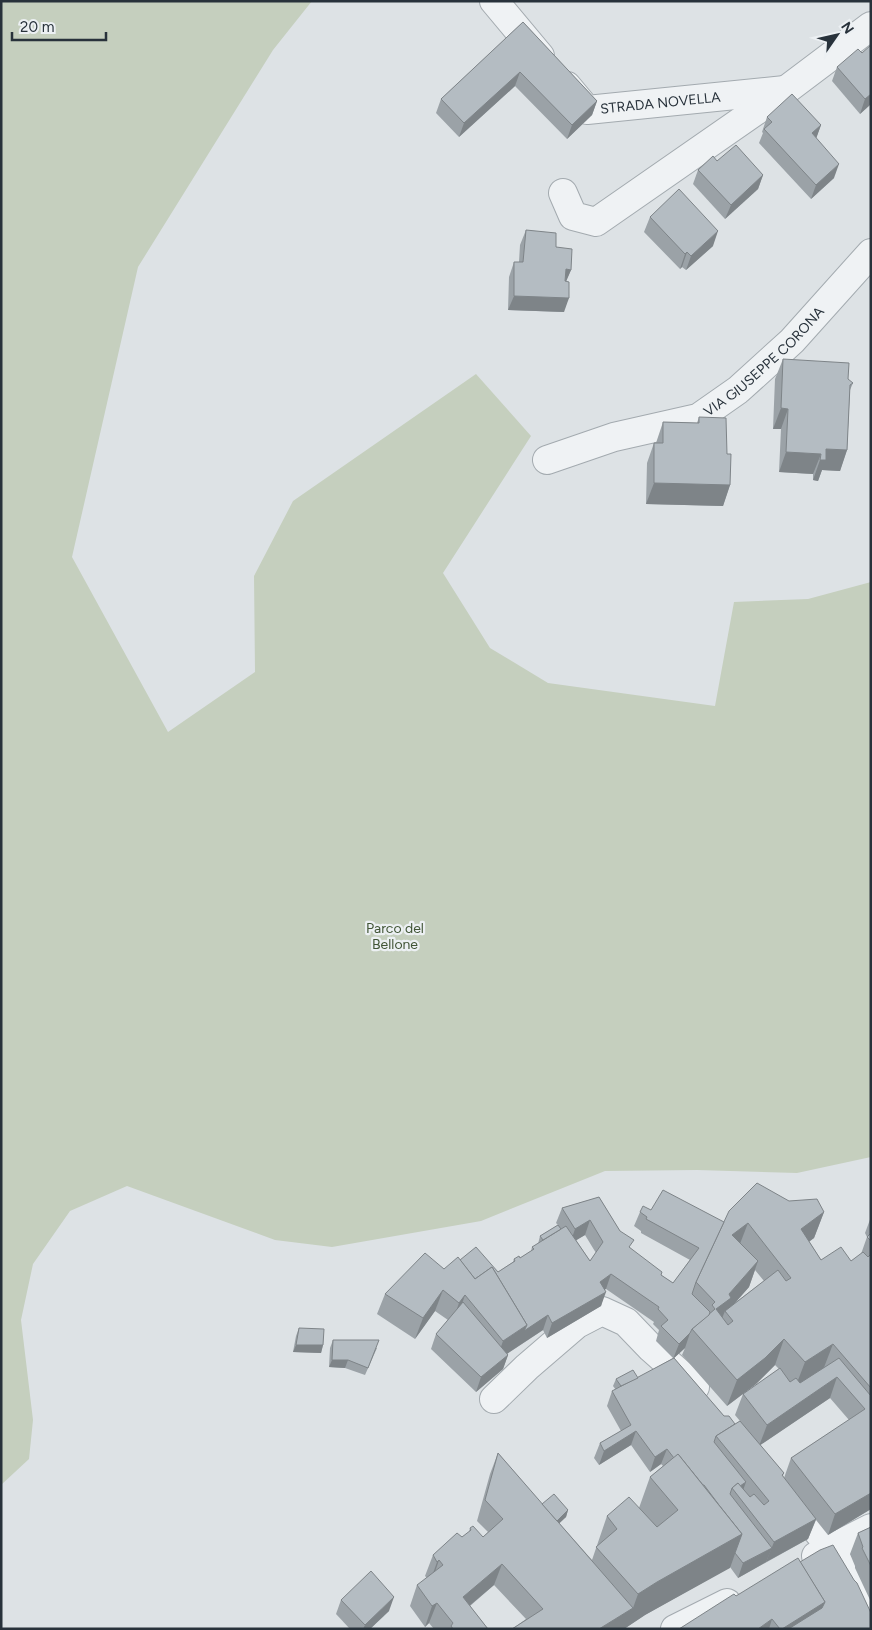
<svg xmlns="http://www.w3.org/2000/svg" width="872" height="1630" viewBox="0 0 872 1630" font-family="Figtree,sans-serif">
	<rect width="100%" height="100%" fill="#dde2e5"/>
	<path fill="#c5cfbe" d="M1,1H312L273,50L138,267L72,557L168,732L255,672L254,576L293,501L476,374L531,436L443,573L490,648L548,683L715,706L734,602L808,599L871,582V1157L797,1173L697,1170L605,1171L481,1221L332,1247L275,1240L127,1186L70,1211L33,1264L21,1320L33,1420L29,1459L1,1485Z"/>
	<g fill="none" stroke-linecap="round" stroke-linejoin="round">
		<defs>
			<g id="minor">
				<path d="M494,1L540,56"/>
				<path id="s1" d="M567,86L587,110L785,90"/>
				<path d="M563,193L573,216L596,222L786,90L871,26"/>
				<path id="s2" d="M547,460L614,437L698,418L738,390L792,341L871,253"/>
				<path d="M494,1399L527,1367L577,1324L602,1311L626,1322L651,1348L695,1387"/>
				<path d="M790,1497L831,1548L871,1621"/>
				<path d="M816,1556L871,1528"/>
				<path d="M675,1629L727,1603"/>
			</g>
		</defs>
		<use href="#minor" stroke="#a3aaaf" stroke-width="30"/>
		<use href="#minor" stroke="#eff2f4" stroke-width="28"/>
	</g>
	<g fill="#9ba2a7" fill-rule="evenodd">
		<path d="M523,22L597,101L592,115L567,139L515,86L459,137L436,113L441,99Z"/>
		<path d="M862,53L871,104L860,114L832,81L837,67Z"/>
		<path d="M767,117L821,125L816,138L834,178L811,199L759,143L763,133L762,132Z"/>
		<path d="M717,161L763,175L758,189L725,219L693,184L698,170Z"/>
		<path d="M650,217L713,246L686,270L682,267L680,269L644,232Z"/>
		<path d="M526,230L556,247L571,270L566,281L564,312L508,310L509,277L514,262H519L520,245Z"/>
		<path d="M783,359L853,383L850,390L847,450L840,471L822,470L818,481L813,480V474L779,472L781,429H773L775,379Z"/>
		<path d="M699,417L727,454L730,485L723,506L646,504L647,463L654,443H656L663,422L697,423Z"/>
		<path d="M599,1197L631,1249L661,1275L673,1283L690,1260L641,1233V1231L634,1226L640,1212L651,1210L724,1222L789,1201L824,1212L814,1238L809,1241L821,1260L851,1261L861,1254L867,1237L865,1233L871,1217V1509L828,1535L816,1520L808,1539L738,1578L730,1567L645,1615L624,1629H512L526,1619L494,1585L470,1606L488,1629H434L429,1623L425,1627L410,1606L417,1585L427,1578L425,1576L433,1555L462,1537L469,1532L470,1528L483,1537L488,1532L477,1521L490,1474L498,1453L542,1504L568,1510L566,1517L559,1523L592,1560L607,1516L639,1508L650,1477L663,1466L661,1464L650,1472L631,1445L599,1465L594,1458L600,1443L621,1431L607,1406L612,1391L616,1390L613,1386L616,1379L638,1378L673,1358L656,1341L659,1330L653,1324L654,1322L606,1289H605L601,1306L547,1338L543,1330L507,1354L508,1355L503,1369L476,1392L431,1349L436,1334L448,1320L435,1311L415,1339L377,1314L385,1294L444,1269L460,1260L498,1272L513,1262L514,1259L520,1258L531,1251L532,1247L538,1244L540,1236L558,1225L556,1223L562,1208ZM585,1235L596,1253L590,1261L576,1240ZM755,1270L764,1281L736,1302L749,1287ZM685,1348L682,1355L727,1406L756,1384L775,1365L779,1369L743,1394L735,1415L740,1421L735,1424L724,1416L674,1358ZM830,1398L849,1420L791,1458L784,1478L783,1476L784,1473L760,1445Z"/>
		<path d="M299,1328L323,1345L321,1353L293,1352L296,1336Z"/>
		<path d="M333,1340L377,1348L365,1375L345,1368L329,1367L330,1348Z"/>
		<path d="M871,1527V1602L855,1568V1566L850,1554L858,1533Z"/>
		<path d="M800,1562L871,1629H679L736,1596Z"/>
		<path d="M341,1600L389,1611L370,1629H350L336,1614Z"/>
	</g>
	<g fill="#7e8488">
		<path d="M520,72L515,86L459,137L464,123Z"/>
		<path d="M871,94V104L860,114L865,99Z"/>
		<path d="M597,101L592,115L567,139L572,125Z"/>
		<path d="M821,125L816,139L812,133Z"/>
		<path d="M839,164L834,178L811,199L816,185Z"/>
		<path d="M763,175L758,189L725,219L731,205Z"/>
		<path d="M718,231L713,246L686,270L691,256Z"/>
		<path d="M687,252L682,267L680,269L685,254Z"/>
		<path d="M566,269L571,270L565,284Z"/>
		<path d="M514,296L569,298L564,312L508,310Z"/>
		<path d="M781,408L788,409L781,429H773Z"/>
		<path d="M826,449L847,450L840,471L822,470L818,481L813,480L820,460Z"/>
		<path d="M786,452L821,454L813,474L779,472Z"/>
		<path d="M654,483L730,485L723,506L646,504Z"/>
		<path d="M824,1212L814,1238L792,1255L801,1229Z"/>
		<path d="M590,1220L585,1235L570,1244L575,1229Z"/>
		<path d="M748,1223L738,1249L732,1235Z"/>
		<path d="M758,1261L749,1287L726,1313L725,1311L719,1326L716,1309Z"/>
		<path d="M611,1274L606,1289L595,1296L600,1282Z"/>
		<path d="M443,1290L435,1311L415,1339L423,1318Z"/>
		<path d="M606,1292L601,1306L547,1338L552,1323Z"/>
		<path d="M465,1295L458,1316L452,1323L459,1303Z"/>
		<path d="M548,1315L543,1330L496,1361L503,1341L527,1325Z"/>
		<path d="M690,1333L685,1348L673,1359L679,1344Z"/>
		<path d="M784,1339L775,1365L756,1384L727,1406L737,1380Z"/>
		<path d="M833,1344L823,1370L795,1388L805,1362Z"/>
		<path d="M296,1345H323L321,1353L293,1352Z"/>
		<path d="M508,1355L503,1369L476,1392L481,1377Z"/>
		<path d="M332,1360H348L345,1368L329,1367Z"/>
		<path d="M837,1377L830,1398L759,1446L767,1425Z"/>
		<path d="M636,1431L631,1445L599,1465L604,1451Z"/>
		<path d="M667,1449L661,1464L650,1472L655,1457Z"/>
		<path d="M746,1482L741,1496L734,1491Z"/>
		<path d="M871,1493V1509L828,1535L835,1514Z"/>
		<path d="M568,1510L566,1517L545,1537L547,1529Z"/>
		<path d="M816,1519L808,1539L766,1562L774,1542Z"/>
		<path d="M742,1534L730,1568L645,1615L624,1629H599L633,1608L638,1594L657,1582Z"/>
		<path d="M772,1548L766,1562L738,1578L743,1563Z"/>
		<path d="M439,1560L432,1581L430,1582L437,1562Z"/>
		<path d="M502,1564L494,1585L456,1617L463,1597Z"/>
		<path d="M394,1597L389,1611L370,1629H363L365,1625Z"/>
		<path d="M825,1602L817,1623L790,1628L789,1629H782Z"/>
		<path d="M437,1603L429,1623L425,1627L432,1606Z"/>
		<path d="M772,1619L769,1629H758Z"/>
	</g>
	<g fill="#b4bcc2" stroke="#7e8488" fill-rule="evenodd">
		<path d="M523,22L597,101L572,125L520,72L464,123L441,99Z"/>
		<path d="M871,45V94L865,99L837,67L858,49L862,53Z"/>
		<path d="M792,94L821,125L812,133L839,164L816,185L764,129L772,122L767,117Z"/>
		<path d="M736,145L763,175L731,205L698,170L713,156L717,161Z"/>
		<path d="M679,189L718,231L691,256L687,252L685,254L650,217Z"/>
		<path d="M526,230L556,233V247L572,249L571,270L566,269L565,281L569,282V298L514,296V262H523Z"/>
		<path d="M783,359L849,363L848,379L853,383L850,385L847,450L826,449V460H820L821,454L786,452L788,409L781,408Z"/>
		<path d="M699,417L726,418L727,454H731L730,485L654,483V443H663V422L699,423Z"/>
		<path d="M757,1183L789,1201L817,1199L824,1212L801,1229L821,1260L841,1247L851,1261L863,1252L868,1257L871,1254V1388L833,1344L805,1362L784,1339L765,1358L737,1380L692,1329L715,1309L712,1305L715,1302L696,1282L729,1211ZM748,1223L791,1278L786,1281L778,1270L725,1311L733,1321L728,1325L716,1309L731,1298L729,1294L758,1261L732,1235Z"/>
		<path d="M663,1190L724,1222L696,1282L692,1294L710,1312L709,1315L692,1329L690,1333L679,1344L661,1326L668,1320L658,1309L659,1307L611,1274L600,1282L606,1292L552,1323L548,1315L524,1331L527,1325L492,1267L475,1279L460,1260L476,1247L498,1272L515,1261L514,1259L519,1256L520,1258L534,1249L532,1247L566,1226L590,1261L603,1242L590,1220L575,1229L562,1208L599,1197L620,1231L634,1240L629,1247L662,1272L661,1275L673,1283L699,1248L646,1219L647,1217L640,1212L643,1206L651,1210Z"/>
		<path d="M558,1225L561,1229L543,1240L540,1236Z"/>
		<path d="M871,1233V1241L867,1237Z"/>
		<path d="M425,1253L444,1269L458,1257L475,1279L492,1267L527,1325L503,1341L465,1295L459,1303L443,1290L423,1318L385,1294Z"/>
		<path d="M463,1302L508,1355L481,1377L436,1334Z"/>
		<path d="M299,1328L324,1329L323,1345H296Z"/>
		<path d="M333,1340H379L368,1368L348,1360H332Z"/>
		<path d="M674,1358L724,1416H729L735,1424L716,1436L714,1442L746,1482L740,1486L738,1483L732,1488L730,1494L772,1548L743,1563L735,1553L742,1534L719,1505L704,1485H703L678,1454L674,1458L667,1449L655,1457L636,1431L604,1451L600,1443L631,1425L612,1391Z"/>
		<path d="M839,1358L871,1396V1493L835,1514L791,1458L865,1409L837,1377L767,1425L743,1394L780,1368L790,1382L796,1378L800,1383Z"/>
		<path d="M633,1370L638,1378L621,1386L616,1379Z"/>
		<path d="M740,1421L784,1473L782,1475L816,1519L774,1542L732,1488L738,1483L750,1497L754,1494L764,1505L769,1501L716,1436Z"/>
		<path d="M498,1453L633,1608L599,1629H512L543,1609L502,1564L463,1597L488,1629H453L451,1626L453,1623L437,1603L432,1606L417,1585L443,1565L439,1560L437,1562L433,1555L457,1533L462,1537L471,1530L470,1528L473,1526L483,1537L503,1519L485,1500Z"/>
		<path d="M678,1454L742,1534L657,1582L638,1594L596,1547L617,1529L607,1516L629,1497L657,1527L678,1510L650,1477Z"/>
		<path d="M554,1494L568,1510L557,1521L542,1504Z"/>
		<path d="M871,1527V1566L862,1548L863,1547L858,1533Z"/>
		<path d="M833,1545L854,1580L857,1583L871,1613V1629H790V1628L822,1608L825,1602L800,1562L820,1550Z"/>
		<path d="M798,1558L825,1602L782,1629H780L772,1619L758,1629H679L734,1594L736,1596Z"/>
		<path d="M371,1571L394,1597L365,1625L341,1600Z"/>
	</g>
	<g text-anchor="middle" stroke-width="4.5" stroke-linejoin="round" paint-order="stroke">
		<g font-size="14" fill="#28323b" stroke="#ecf0f3">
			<text dy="5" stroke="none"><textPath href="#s1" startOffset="105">STRADA NOVELLA</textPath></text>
			<text dy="5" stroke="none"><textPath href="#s2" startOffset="244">VIA GIUSEPPE CORONA</textPath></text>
		</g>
		<g font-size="14" fill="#415536" stroke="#ecf0f3">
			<text x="395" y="933">Parco del<tspan x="395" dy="16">Bellone</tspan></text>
		</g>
	</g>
	<rect width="872" height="1630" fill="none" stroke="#28323b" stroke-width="5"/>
	<g transform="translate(837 35) rotate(56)" stroke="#ecf0f3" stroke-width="4" paint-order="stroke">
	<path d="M0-4L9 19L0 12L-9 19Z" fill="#28323b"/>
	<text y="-8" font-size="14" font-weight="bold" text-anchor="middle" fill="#28323b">N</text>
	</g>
	<path d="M12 32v8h94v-8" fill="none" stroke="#28323b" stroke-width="2.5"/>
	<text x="20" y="32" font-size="15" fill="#28323b" stroke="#ecf0f3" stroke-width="4" paint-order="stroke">20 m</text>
</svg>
